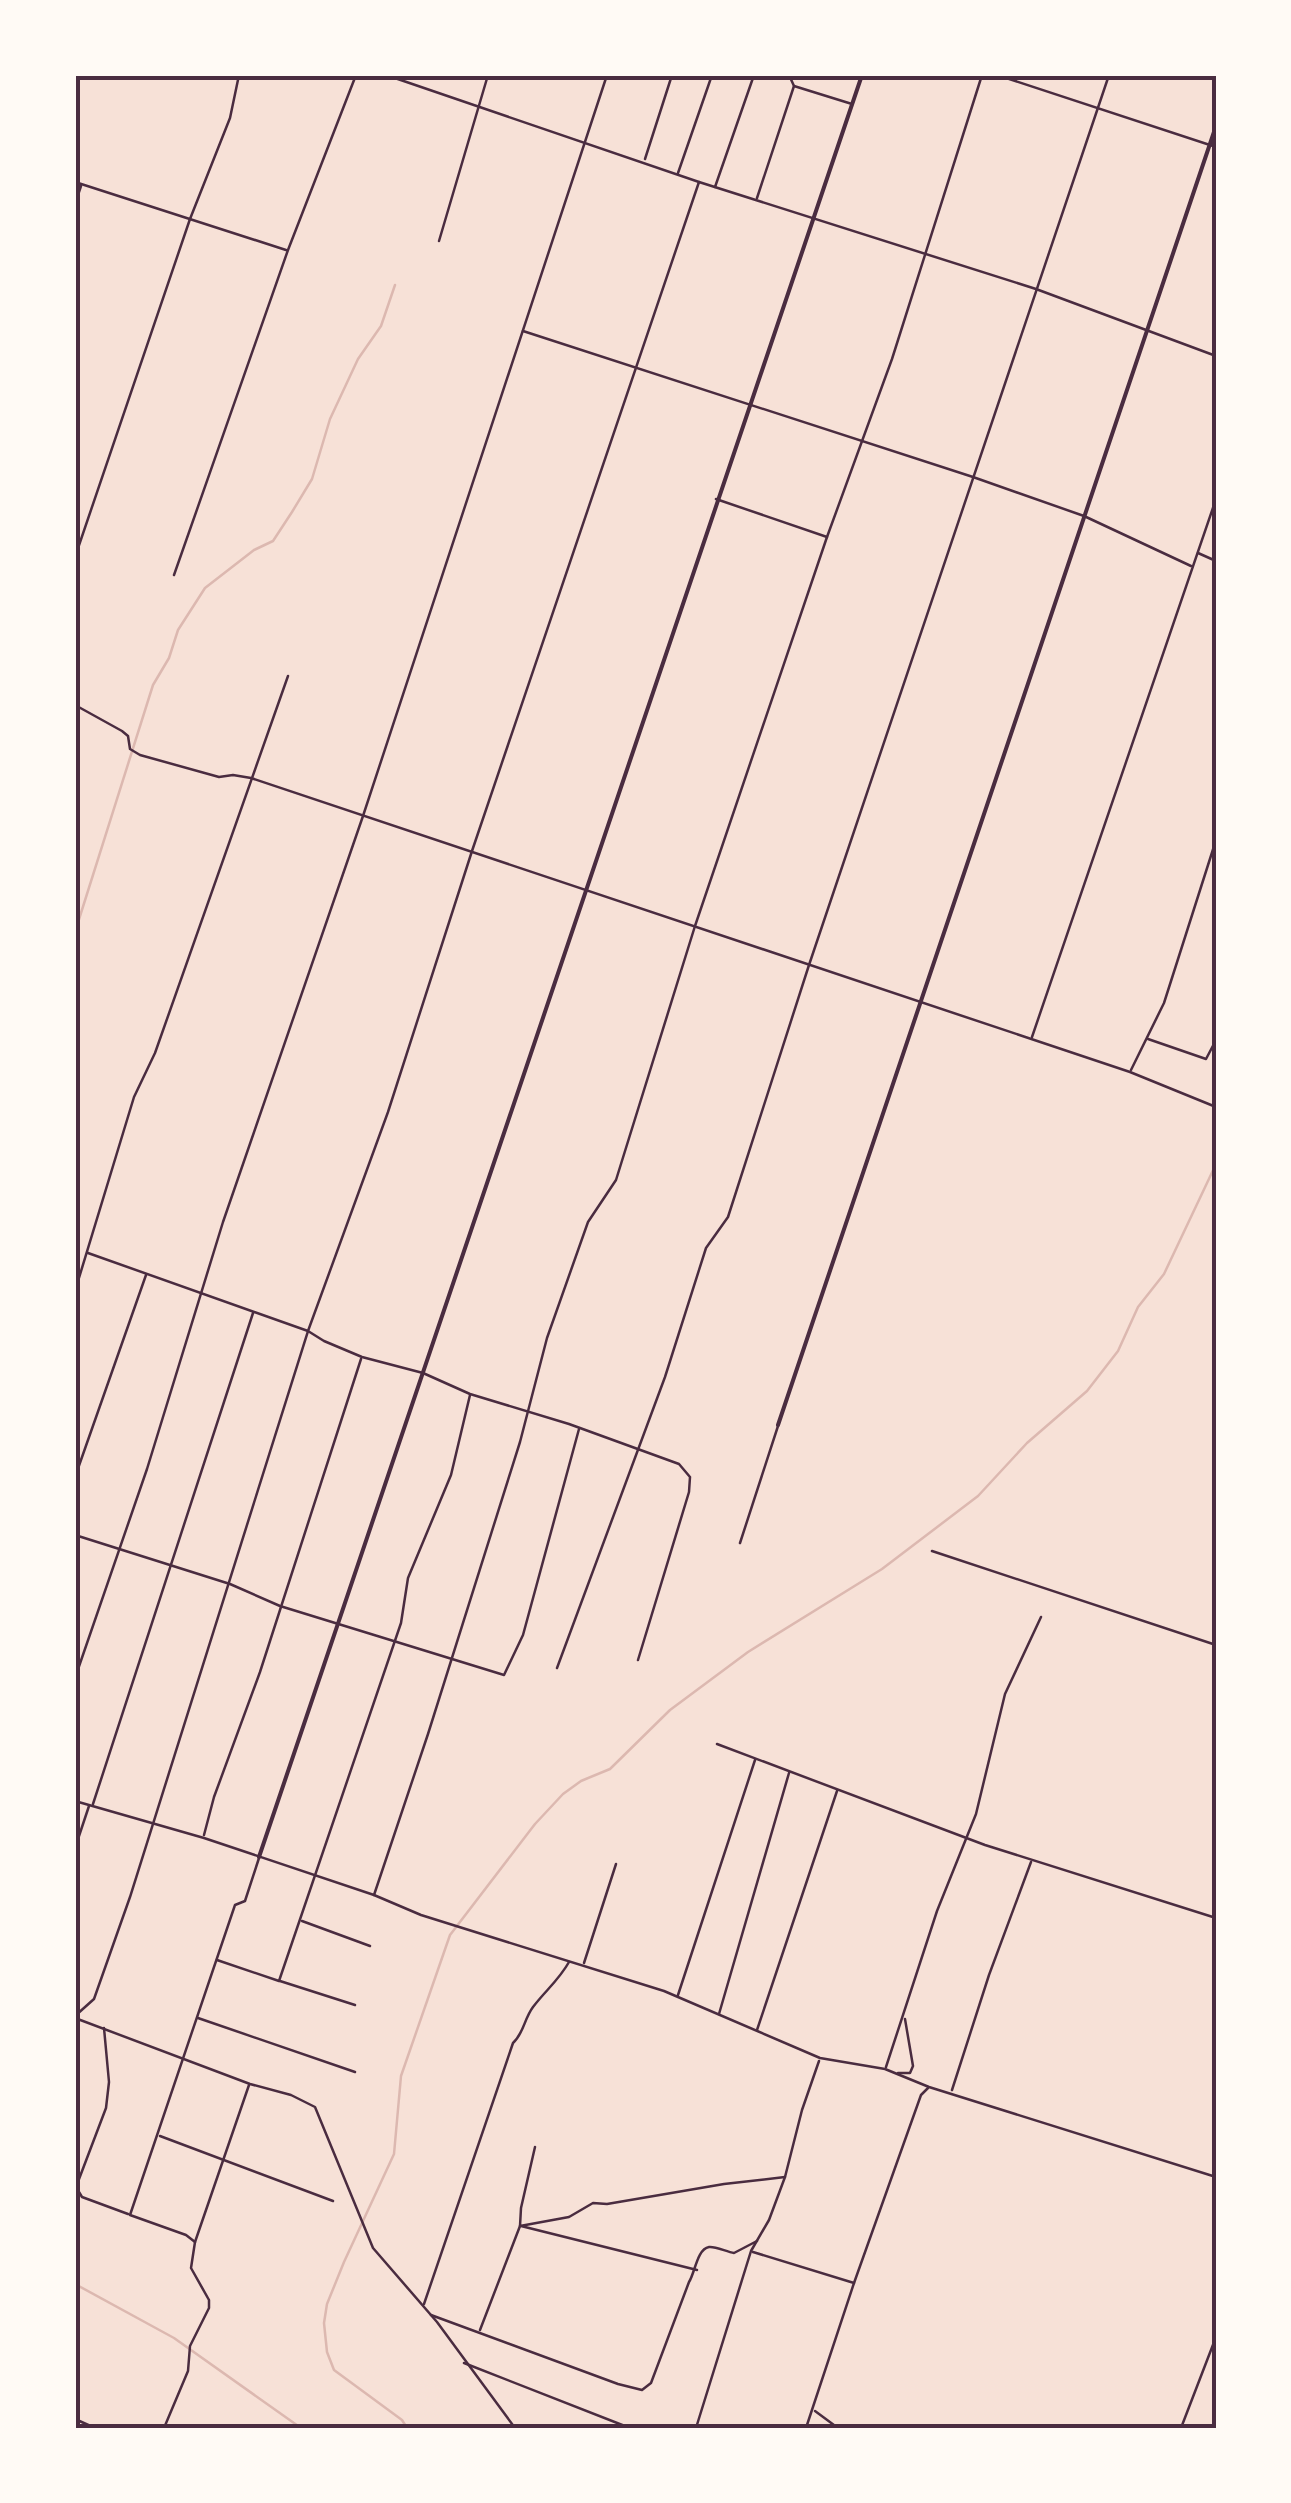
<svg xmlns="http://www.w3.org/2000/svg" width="1291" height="2503" viewBox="0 0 1291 2503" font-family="'Zilla Slab',serif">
	<rect width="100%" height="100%" fill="#f7e1d7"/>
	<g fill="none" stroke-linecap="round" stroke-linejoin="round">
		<g stroke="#dcb8b0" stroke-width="2.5">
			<path d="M75,932L153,685L169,658L178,630L205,588L254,550L273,541L292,512L312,479L330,419L358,359L381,326L395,285"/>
			<path d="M75,2284L174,2338L301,2428"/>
			<path d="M407,2428L402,2420L334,2370L327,2352L324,2323L327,2304L344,2262L394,2154L401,2076L450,1935L535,1824L563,1794L581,1781L610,1769L670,1710L748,1652L882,1569L978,1496L1027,1443L1087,1391L1118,1351L1138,1307L1164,1274L1216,1164"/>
		</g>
		<g stroke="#4a2c40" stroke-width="2.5">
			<path d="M386,75L699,182L1036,289L1216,356"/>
			<path d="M789,75L794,86L852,104"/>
			<path d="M997,75L1216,147"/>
			<path d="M645,159L672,75"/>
			<path d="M678,173L712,75"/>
			<path d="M75,182L286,250"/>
			<path d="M715,187L754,75"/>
			<path d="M757,198L794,86"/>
			<path d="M75,204L81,186"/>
			<path d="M439,241L488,75"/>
			<path d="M523,331L973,477L1084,516L1191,566"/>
			<path d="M716,499L827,537"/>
			<path d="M1198,553L1216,561"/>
			<path d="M75,557L190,219L230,118L239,75"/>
			<path d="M174,575L288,250L356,75"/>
			<path d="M75,705L122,731L128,736L130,749L140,755L219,777L233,775L251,778L1130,1072L1216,1107"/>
			<path d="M1032,1037L1216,499"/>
			<path d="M1148,1039L1206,1059L1216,1040"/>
			<path d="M1131,1070L1164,1003L1216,840"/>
			<path d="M88,1253L308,1331L324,1341L362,1357L423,1373L470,1394L569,1424L679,1464L690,1477L689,1492L638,1660"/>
			<path d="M75,1291L134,1097L155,1053L288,676"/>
			<path d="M75,1477L146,1275"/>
			<path d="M75,1535L230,1584L280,1606L504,1675L523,1635L579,1429"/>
			<path d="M740,1543L778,1426"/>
			<path d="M932,1551L1216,1645"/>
			<path d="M557,1668L665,1377L706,1248L728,1217L809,965L1109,75"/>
			<path d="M75,1678L147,1469L223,1222L363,816L607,75"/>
			<path d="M717,1744L985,1845L1216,1918"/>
			<path d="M75,1801L204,1838L374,1895L421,1915L664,1991L820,2058L885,2069L929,2087L1216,2177"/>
			<path d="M93,1804L253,1313"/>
			<path d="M204,1835L214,1797L260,1672L361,1359"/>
			<path d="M75,1848L89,1806"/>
			<path d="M374,1895L428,1734L520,1442L547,1338L588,1222L616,1180L695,926L827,537L892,359L982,75"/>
			<path d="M302,1921L370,1946"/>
			<path d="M217,1960L279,1981L401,1623L408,1578L451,1475L470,1395"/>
			<path d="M584,1963L616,1864"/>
			<path d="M280,1981L355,2005"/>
			<path d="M678,1995L755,1760"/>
			<path d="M719,2014L789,1773"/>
			<path d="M75,2016L94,1999L130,1897L308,1331L388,1112L472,851L699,182"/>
			<path d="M75,2018L250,2084L291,2095L315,2107L373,2248L437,2322L515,2428"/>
			<path d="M198,2018L355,2072"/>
			<path d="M104,2028L109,2082L106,2108L76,2187L82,2197L128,2214"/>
			<path d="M757,2030L837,1791"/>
			<path d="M886,2067L937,1911L976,1814L1005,1694L1041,1617"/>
			<path d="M898,2073H910L913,2066L905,2019"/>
			<path d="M952,2090L989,1975L1031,1862"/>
			<path d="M160,2136L333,2201"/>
			<path d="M520,2226L569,2217L593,2203L607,2204L724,2184L785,2177"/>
			<path d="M521,2226L697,2270"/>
			<path d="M195,2242L186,2235L130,2215L235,1905L245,1901L259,1858"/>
			<path d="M753,2252L854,2283L806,2428"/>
			<path d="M854,2283L921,2095L928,2088"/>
			<path d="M424,2304L513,2043C524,2033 524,2019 533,2007C545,1991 559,1980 569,1962"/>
			<path d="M431,2315L618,2384L642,2390L651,2383L689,2282C695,2273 697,2249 709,2247C715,2246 727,2252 734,2253L757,2241"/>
			<path d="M480,2330L520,2226L521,2208L535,2147"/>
			<path d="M464,2363L630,2428"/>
			<path d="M815,2411L838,2428"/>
			<path d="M75,2419L95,2428"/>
			<path d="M164,2428L188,2371L190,2346L209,2308V2300L191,2268L195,2242L249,2085"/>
			<path d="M696,2428L751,2251L769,2220L785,2177L802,2110L819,2061"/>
			<path d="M1181,2428L1216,2337"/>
		</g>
		<g stroke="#4a2c40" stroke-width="4">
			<path d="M778,1425L1216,126"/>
			<path d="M259,1857L862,75"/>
		</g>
	</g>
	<rect width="1291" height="2503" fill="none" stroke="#fffaf5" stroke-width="155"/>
	<rect x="78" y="78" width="1136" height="2348" fill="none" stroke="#4a2c40" stroke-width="4"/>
</svg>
